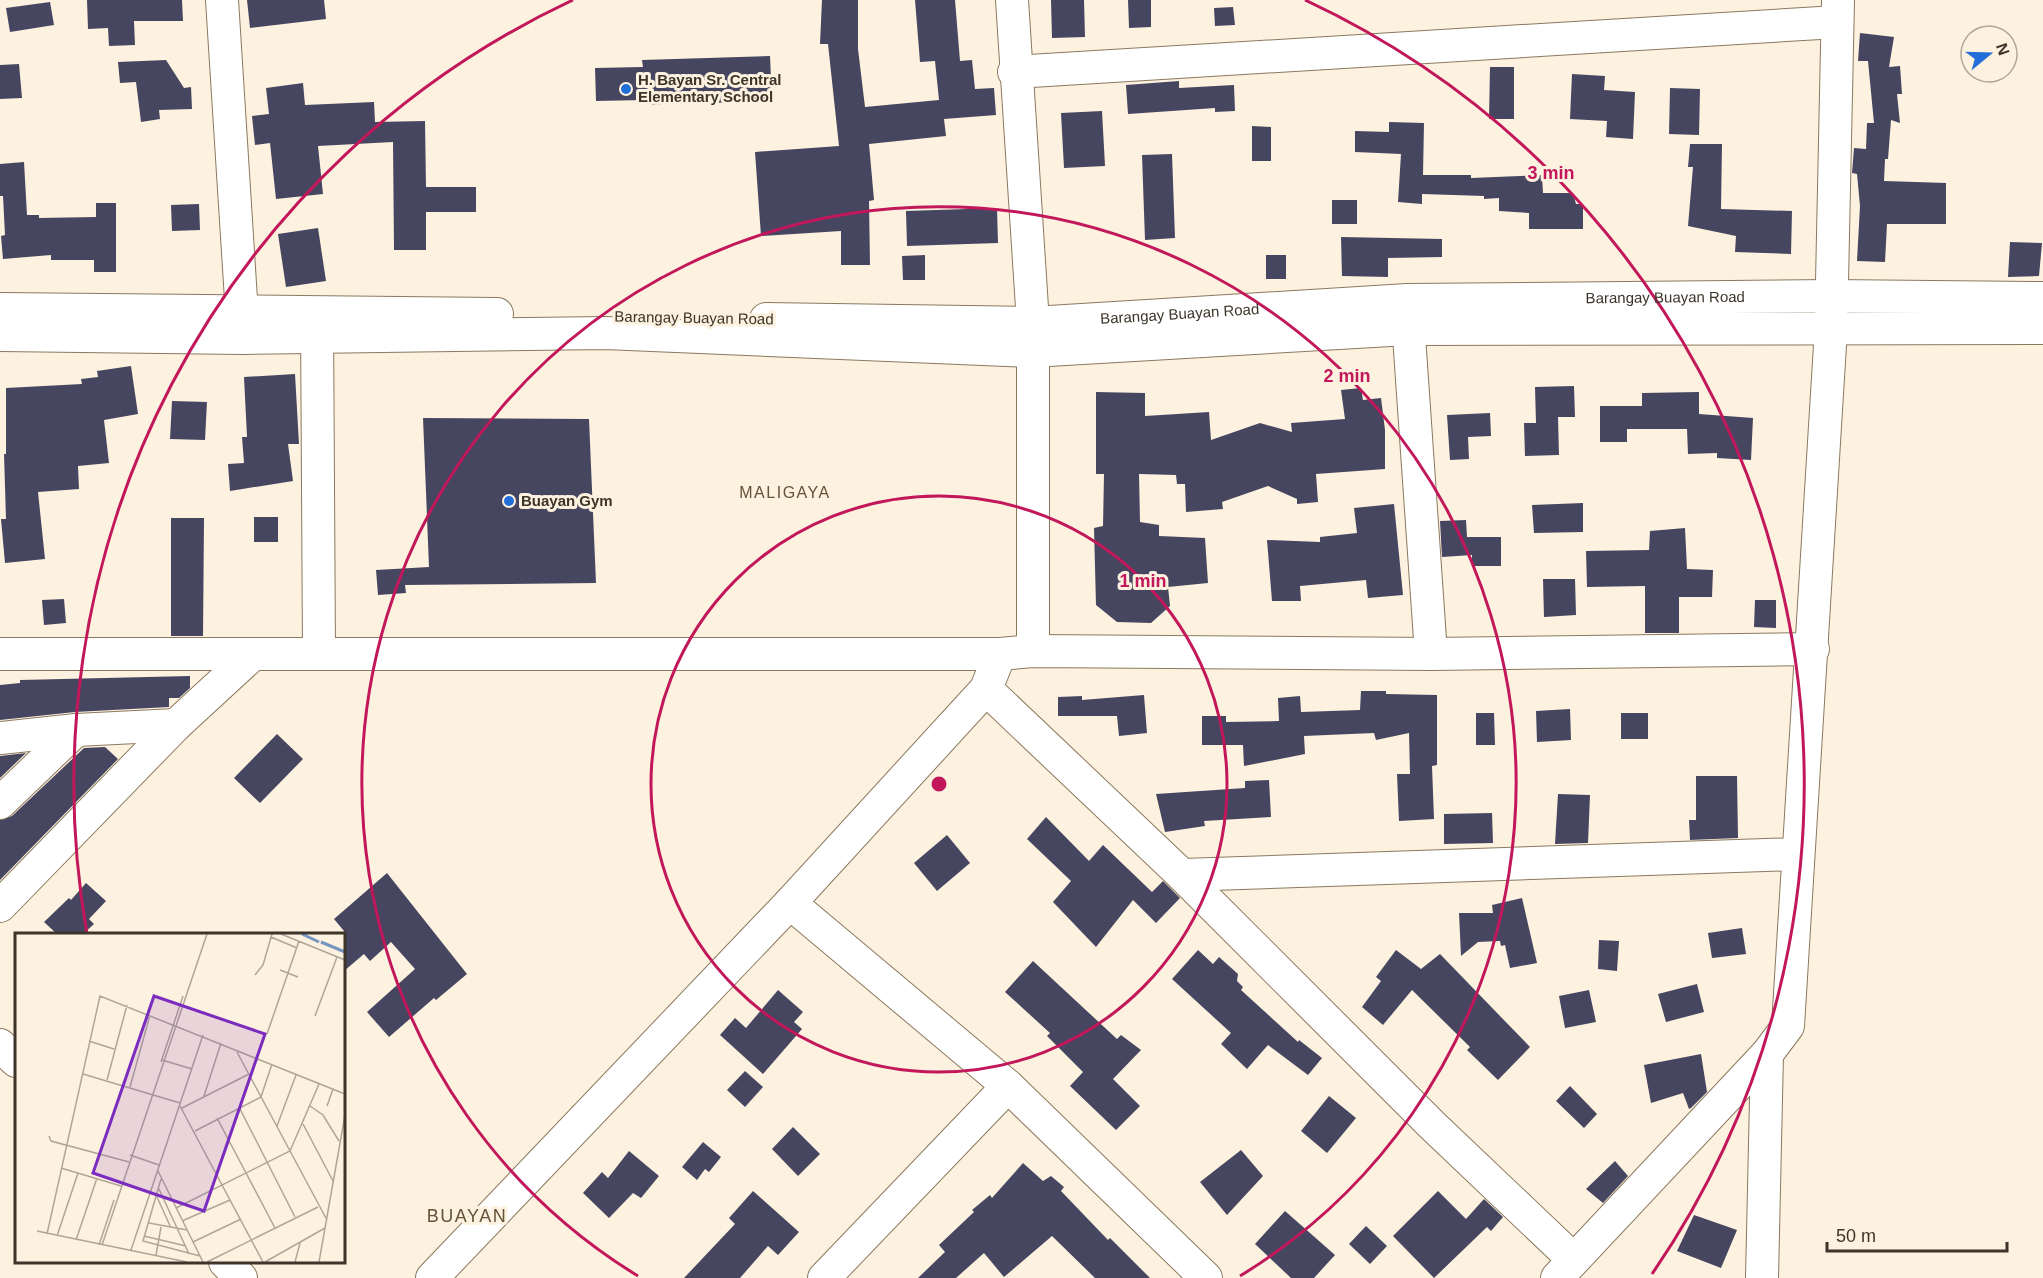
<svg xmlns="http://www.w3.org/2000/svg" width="2043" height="1278" viewBox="0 0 2043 1278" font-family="Arial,sans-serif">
	<rect width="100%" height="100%" fill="#fdf1df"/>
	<g fill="#474661">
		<path d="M87,0H182L183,21H134L135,45L109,46L108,28L88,29Z"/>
		<path d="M247,0H324L326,19L250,28Z"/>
		<path d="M822,0H858V49L865,107L939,100L935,61L920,62L915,0H955L960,61L972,60L975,89L994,88L996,115L944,119L946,136L869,144L874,200L869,201L870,265H841V231L761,236L755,152L839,146L828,44H820Z"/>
		<path d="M1051,0H1084L1085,37L1052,38Z"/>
		<path d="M1128,0H1151V27L1129,28Z"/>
		<path d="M50,2L54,25L10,32L6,8Z"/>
		<path d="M1233,7L1235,25L1215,26L1214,8Z"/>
		<path d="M1860,33L1894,37L1889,67L1900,66L1902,94H1897L1900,123L1891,120L1888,159H1885L1884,181L1946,183V224H1887L1885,262L1857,261L1860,206L1857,174L1852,173L1854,148L1866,149L1867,123H1874L1868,61H1858Z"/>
		<path d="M770,56L772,101L644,105V100L596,101L595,68L643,67L642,60Z"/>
		<path d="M166,60L184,88L191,87L192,109L159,110L160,119L141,122L136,82L120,83L118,62Z"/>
		<path d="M19,64L22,98L0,99V65Z"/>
		<path d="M1490,67H1514V119H1489Z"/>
		<path d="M1572,74L1605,76L1604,90L1635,92L1633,139L1606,137L1607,121L1570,119Z"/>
		<path d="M1179,81V88L1234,85L1235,111L1215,112V108L1128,114L1126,85Z"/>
		<path d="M303,83L305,105L374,102L375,122L425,121L426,187H476V212H426V250H394L393,142L318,146L323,194L276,199L270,143L255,145L252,116L269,114L266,88Z"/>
		<path d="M1670,88L1700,89L1699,135L1669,134Z"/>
		<path d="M1102,111L1105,166L1064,168L1061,113Z"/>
		<path d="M1389,122L1424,123L1423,175H1471V178L1542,175L1543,193H1573L1576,204H1583V229H1529V213L1499,211V198L1484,199V196L1422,194V204L1398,202L1401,154L1355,152V131L1389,132Z"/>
		<path d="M1252,126L1271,127V161H1252Z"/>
		<path d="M1690,144H1722L1721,209L1792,211L1791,254L1735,252L1736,236L1688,226L1693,167H1688Z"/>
		<path d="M1172,154L1175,238L1145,240L1142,155Z"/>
		<path d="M24,162L27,215H39V218L96,217V203H116V272H94V260H51V255L3,259L1,236L5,235L3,196H0V164Z"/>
		<rect x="1332" y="200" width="25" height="24"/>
		<path d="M199,204L200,230L172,231L171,205Z"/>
		<path d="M997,208L998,243L907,246L906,211Z"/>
		<path d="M318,228L326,281L286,287L278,234Z"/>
		<path d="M1341,237L1442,239V257L1388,258V277L1342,276Z"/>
		<path d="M2010,242L2042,243L2039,276L2008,277Z"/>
		<path d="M925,255V280H903L902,256Z"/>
		<rect x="1266" y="255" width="20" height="24"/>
		<path d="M131,366L138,414L104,420L109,463L78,466L79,489L38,492L45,559L5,563L1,519H6L4,454H6V388L82,384L81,379L98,377L97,371Z"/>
		<path d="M295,374L299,444H288L293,481L230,491L228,464L244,463L242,437H247L244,377Z"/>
		<path d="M1574,386L1575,417H1558L1559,455L1525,456L1524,423H1536L1535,387Z"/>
		<path d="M1361,388L1363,400L1381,398L1385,430V469L1316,474L1318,502L1297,504V499L1268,486L1222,502L1223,509L1186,512L1185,484H1177L1176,475L1139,474L1140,522L1159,525V536L1205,538L1208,583L1168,587L1170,606L1151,623L1117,622L1096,605L1094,528L1103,526L1104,474H1096V392L1145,393V416L1209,412L1211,440L1260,423L1292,432L1291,423L1345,419L1341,390Z"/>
		<path d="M1699,392V414L1753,418L1751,460L1717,458V453L1688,454L1687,429H1627V442H1600V406H1642V393Z"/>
		<path d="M172,401L207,402L205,440L170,439Z"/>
		<path d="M1490,413L1491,436L1468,437L1469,459L1450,460L1447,415Z"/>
		<path d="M423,418L589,419L596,583L405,585L406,593L378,595L376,570L429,567Z"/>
		<path d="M1583,503V532L1534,533L1532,505Z"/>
		<path d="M1394,504L1403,595L1368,598L1366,580L1300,586L1301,601H1272L1267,540L1320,542V537L1357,533L1354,508Z"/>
		<rect x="254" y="517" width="24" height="25"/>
		<path d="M171,518H204L203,636H171Z"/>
		<path d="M1466,520L1467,537H1501V566H1472V555L1442,557L1440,521Z"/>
		<path d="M1685,528L1687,569L1713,570L1712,597H1679V633H1645V586L1587,587L1586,551L1649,550L1650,531Z"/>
		<path d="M1543,579H1575L1576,615L1544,617Z"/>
		<path d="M64,599L66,623L44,625L42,600Z"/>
		<path d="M1755,600H1776V628L1754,627Z"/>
		<path d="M190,676V688L179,698H169V707L75,712L0,720V685L20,683V680Z"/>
		<path d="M1361,691H1386V694L1437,695V765L1432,766L1434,819L1399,821L1397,774H1410L1409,733L1376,740L1374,733L1304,736L1305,754L1244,766L1243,745H1202V716H1226V722L1279,721L1278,698L1300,696L1301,712L1360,710Z"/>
		<path d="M1144,695L1147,733L1119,736L1117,716H1058V697L1082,696V700Z"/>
		<path d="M1570,709L1571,740L1537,742L1536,711Z"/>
		<path d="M1476,713H1494L1495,745H1476Z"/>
		<rect x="1621" y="713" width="27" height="26"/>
		<path d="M277,734L303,759L260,803L234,778Z"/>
		<path d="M105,747L118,759L0,880V820L12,816L84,748Z"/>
		<path d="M26,753L0,778V756Z"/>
		<path d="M1696,776H1737L1738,838L1690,840L1689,820H1696Z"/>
		<path d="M1269,780L1271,817L1204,821L1205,826L1165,832L1156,794L1245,788V781Z"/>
		<path d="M1558,794L1590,795L1588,843L1555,844Z"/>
		<path d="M1492,813L1493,843L1444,844V814Z"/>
		<path d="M1046,817L1089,861L1103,845L1152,892L1163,881L1180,898L1156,923L1133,900L1096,947L1053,902L1071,881L1027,839Z"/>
		<path d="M947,835L970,863L937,891L914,863Z"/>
		<path d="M387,873L467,974L436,1000L434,998L389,1037L367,1012L415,969L391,942L370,961L364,954L344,971V931L334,919Z"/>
		<path d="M86,883L106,901L89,919L94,924L83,934H57L44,922L69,898L71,900Z"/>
		<path d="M1522,898L1537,963L1510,968L1505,945L1501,946L1500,941L1478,942L1461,956L1459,913H1493L1492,905Z"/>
		<path d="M1742,928L1746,954L1712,958L1708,933Z"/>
		<path d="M1599,940L1619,941L1617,971L1598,969Z"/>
		<path d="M1198,950L1213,964L1219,957L1238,974L1237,981L1243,987L1241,990L1298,1042L1299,1040L1322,1058L1308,1075L1268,1045L1247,1069L1221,1044L1231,1033L1172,979Z"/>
		<path d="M1396,950L1421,969L1440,954L1530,1047L1498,1080L1467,1050L1470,1047L1412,990L1383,1025L1362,1007L1381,981L1376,977Z"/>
		<path d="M1033,961L1117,1039L1121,1035L1141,1050L1113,1079L1140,1106L1116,1130L1070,1086L1083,1072L1047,1036L1050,1033L1005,992Z"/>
		<path d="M1697,984L1704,1012L1666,1022L1658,994Z"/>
		<path d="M778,990L803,1012L794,1022L802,1029L763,1074L720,1035L735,1018L746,1028Z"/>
		<path d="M1589,990L1596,1022L1565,1028L1559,996Z"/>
		<path d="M1701,1054L1707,1092L1691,1108L1689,1109L1683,1093L1651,1103L1644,1065Z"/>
		<path d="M745,1071L763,1087L745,1107L727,1090Z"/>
		<path d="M1570,1086L1597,1114L1584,1128L1556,1101Z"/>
		<path d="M1329,1096L1356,1118L1327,1153L1301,1131Z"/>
		<path d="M793,1127L820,1154L798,1176L772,1149Z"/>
		<path d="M703,1142L721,1157L709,1172L705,1169L697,1180L682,1167Z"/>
		<path d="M1241,1150L1263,1176L1227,1215L1200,1182Z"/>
		<path d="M629,1151L659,1176L641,1198L633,1193L609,1218L583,1193L602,1172L608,1178Z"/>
		<path d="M1615,1161L1628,1176L1603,1203L1586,1189Z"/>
		<path d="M1023,1163L1043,1181L1051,1176L1064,1187L1061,1191L1108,1240L1110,1238L1150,1278H1095L1052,1236L1004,1277L984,1253L956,1278H918L945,1252L939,1245L974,1212L972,1210L990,1195L992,1198Z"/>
		<path d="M753,1191L799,1232L778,1255L768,1246L740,1278H684L735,1224L729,1218Z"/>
		<path d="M1438,1191L1466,1219L1484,1199L1503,1217L1491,1231L1487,1227L1434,1278L1393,1236Z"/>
		<path d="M1285,1211L1335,1255L1314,1278H1291L1255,1244Z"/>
		<path d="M1694,1215L1737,1230L1721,1268L1677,1251Z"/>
		<path d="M1366,1226L1387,1246L1370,1264L1349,1244Z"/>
	</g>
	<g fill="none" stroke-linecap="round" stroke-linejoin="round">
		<defs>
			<g id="minor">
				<path d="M222,0L243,331"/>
				<path d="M1012,0L1033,323V651"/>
				<path d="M1014,72L1837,22"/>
				<path d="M1407,307L1431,654"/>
				<path d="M0,309L497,314"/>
				<path d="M317,318L319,654"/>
				<path id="s1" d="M766,319L1033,323L1407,300L1832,296L2043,298"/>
				<path d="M0,335L243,338L605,333L1031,351L1408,329L2043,328"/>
				<path d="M0,654H1000L1033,651L1431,654L1813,649"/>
				<path d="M986,689L1182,875L1432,1125L1573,1259"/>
				<path d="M0,738L76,730L176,725"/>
				<path d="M0,803L76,730"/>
				<path d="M1182,875L1798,854"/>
				<path d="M790,903L1008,1086L1206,1278"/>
				<path d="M0,906L176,725L252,655"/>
				<path d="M0,1045L16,1061"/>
				<path d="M225,1262L241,1278"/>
				<path d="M432,1278L790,903L986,689L1000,654"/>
				<path d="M824,1278L1008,1086"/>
				<path d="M1557,1278L1767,1054"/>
				<path d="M1762,1278L1767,1054L1788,1026L1831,329L1838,0"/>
			</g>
		</defs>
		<use href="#minor" stroke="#8b795e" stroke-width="34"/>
		<use href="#minor" stroke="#fff" stroke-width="32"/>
	</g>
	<g fill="none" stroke="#c2185b" stroke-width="3">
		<circle cx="939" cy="784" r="288"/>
		<path d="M638 1276A577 577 0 1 1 1240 1276"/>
		<path d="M87 934A865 865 0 0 1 573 0M1305 0A865 865 0 0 1 1652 1274"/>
	</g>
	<g fill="#226ed9" stroke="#fdf1df" stroke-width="2">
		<circle cx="626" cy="89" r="6"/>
		<circle cx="509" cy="501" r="6"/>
	</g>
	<g text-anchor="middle" stroke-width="6" stroke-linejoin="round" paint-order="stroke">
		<g font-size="15" font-weight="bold" fill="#3d352a" stroke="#fdf1df" text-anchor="start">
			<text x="638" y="85">H. Bayan Sr. Central<tspan x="638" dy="17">Elementary School</tspan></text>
			<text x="521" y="506">Buayan Gym</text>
		</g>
		<g font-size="15" fill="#3d352a" stroke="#fdf1df">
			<text dy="5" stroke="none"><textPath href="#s1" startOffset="900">Barangay Buayan Road</textPath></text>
			<text dy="5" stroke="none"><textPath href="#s1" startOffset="414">Barangay Buayan Road</textPath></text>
			<text transform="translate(694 318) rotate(1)" y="5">Barangay Buayan Road</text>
		</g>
		<g font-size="16" letter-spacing="1.5" fill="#645339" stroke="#fdf1df">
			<text x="785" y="498">MALIGAYA</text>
		</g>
		<g font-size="18" letter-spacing="1.5" fill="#645339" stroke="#fdf1df">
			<text x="467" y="1222">BUAYAN</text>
		</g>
	</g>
	<g transform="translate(15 933)">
		<rect width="330" height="330" fill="#fdf1df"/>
		<path fill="none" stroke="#7696c3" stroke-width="3" d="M287,1L304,9M306,9L330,19"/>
		<path fill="none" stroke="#b0a697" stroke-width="1.5" d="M266,1L330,27M256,4L282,15M265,37L283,44M240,42L248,32L257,1M300,83L322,24M252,101L284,8M74,108L99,116M222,119L312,287M147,127L177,136M146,129L168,63M68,141L165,170M92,147L112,72M115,154L135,82M189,163L206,110M165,173L248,329M295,173L308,182L324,208M312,173L318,156M224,174L280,284M167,175L234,141M202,185L260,295M288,191L318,248M262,193L281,142M180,198L246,164L257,131M34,203L36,208L114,229M115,222L144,232M46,235L106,253M143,238L188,329M146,246L128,308L185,323M144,256L174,321M142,264L156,295M161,275L275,218L304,151M167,288L215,267M134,290L172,297M22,298L172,329M32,301L85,63L330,161M42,303L63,240M129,303L171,313M61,307L82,245M178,309L226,286M84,312L99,267M87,312L192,1M116,317L188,102M141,322L146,294M192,329L303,274M250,329L310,295M280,329L285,310M304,329L330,182"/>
		<path fill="#7b2cbf" fill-opacity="0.15" stroke="#7b2cbf" stroke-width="3" d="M139,63L250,101L189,278L78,240Z"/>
		<rect width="330" height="330" fill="none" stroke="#3d352a" stroke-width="3"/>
	</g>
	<circle cx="939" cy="784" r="9" fill="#c2185b" stroke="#fdf1df" stroke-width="3"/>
	<g font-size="18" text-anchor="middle" font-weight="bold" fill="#c2185b" stroke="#fdf1df" stroke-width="6" stroke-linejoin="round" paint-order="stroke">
		<text x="1551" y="179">3 min</text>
		<text x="1347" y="382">2 min</text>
		<text x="1143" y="587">1 min</text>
	</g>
	<g transform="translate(1989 54) rotate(71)"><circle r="28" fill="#fdf1df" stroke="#b0a697" stroke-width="1.5"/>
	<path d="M0-4.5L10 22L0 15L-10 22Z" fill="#226ed9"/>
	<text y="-9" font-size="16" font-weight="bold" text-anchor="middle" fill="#3d352a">N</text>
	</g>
	<path d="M1827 1242v9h180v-9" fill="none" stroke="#3d352a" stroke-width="3"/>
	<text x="1836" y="1242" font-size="18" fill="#3d352a" stroke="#fdf1df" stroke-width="4.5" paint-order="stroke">50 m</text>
</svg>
